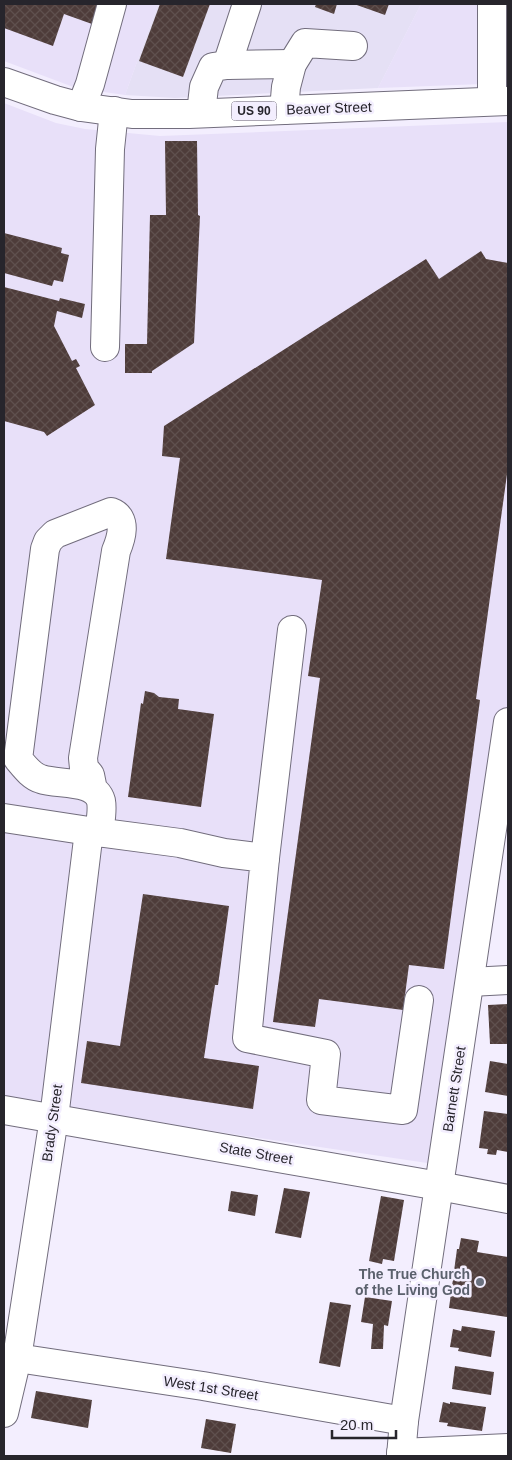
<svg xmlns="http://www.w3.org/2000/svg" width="512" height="1460" viewBox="0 0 512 1460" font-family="Arial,sans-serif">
	<defs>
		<pattern id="building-cross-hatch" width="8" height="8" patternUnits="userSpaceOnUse" patternTransform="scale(1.25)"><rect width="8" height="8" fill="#4e3c3a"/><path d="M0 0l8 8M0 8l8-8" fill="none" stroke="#5f504e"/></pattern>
	</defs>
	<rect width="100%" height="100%" fill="#f3eefe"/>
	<path fill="#e5e0f5" d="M158,4H421L378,88L175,98L125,95Z"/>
	<g fill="#e8e0f9">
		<path d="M4,4H158L125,95L76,88L4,61Z"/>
		<path d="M421,4H508V83L378,88Z"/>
		<path d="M4,103L56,123L85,129L160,136L508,122V763L434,1164L64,1109L4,1099Z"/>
	</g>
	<g fill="url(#building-cross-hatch)">
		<path d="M4,4H99L92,24L64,14L53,46L4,28Z"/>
		<path d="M160,4H210L183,77L139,61Z"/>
		<path d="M316,4H337L334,14L315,7Z"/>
		<path d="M354,4H389L385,15Z"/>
		<path d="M165,141H197L198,215L200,216L194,343L152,371V373H125V344H147L150,215H166Z"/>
		<path d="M4,233L62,248L61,253L69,255L63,282L54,280L52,286L4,273Z"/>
		<path d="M481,251L486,259L508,263V467L476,699L480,700L444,969L409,965L403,1010L319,999L315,1027L273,1022L320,678L308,676L322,580L166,559L180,458L162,456L164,426L426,259L439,279Z"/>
		<path d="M4,287L59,301L60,298L85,304L82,318L57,311L54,326L72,361L76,359L80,366L76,368L95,405L47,436L44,432L4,421Z"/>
		<path d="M145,691L154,693L159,697L179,699L178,709L214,714L201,807L128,797L141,703L143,704Z"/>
		<path d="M143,894L229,906L218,985H215L204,1058L259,1066L253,1109L81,1083L87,1041L120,1046Z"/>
		<path d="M508,1004V1044H490L488,1005Z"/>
		<path d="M490,1061L508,1064V1096L485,1092Z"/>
		<path d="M484,1111L508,1114V1152L497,1150L496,1155L487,1154L488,1149L479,1148Z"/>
		<path d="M284,1188L310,1192L301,1238L275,1233Z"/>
		<path d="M231,1191L258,1195L255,1216L228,1211Z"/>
		<path d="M381,1196L404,1200L394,1261L383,1259L382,1264L369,1261Z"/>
		<path d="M461,1238L479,1241L477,1252L508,1257V1307L507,1317L449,1308L457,1249H459Z"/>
		<path d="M365,1297L392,1301L388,1326L384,1325L383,1349H371L373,1324L361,1322Z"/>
		<path d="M330,1302L351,1305L340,1367L319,1363Z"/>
		<path d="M462,1326L495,1331L491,1357L458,1351L459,1348L450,1347L453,1329L461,1331Z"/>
		<path d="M455,1366L494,1372L491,1395L452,1389Z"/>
		<path d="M36,1391L92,1400L88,1428L31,1418Z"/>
		<path d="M443,1402L450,1404V1402L486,1407L482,1431L447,1426L448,1423L439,1422Z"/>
		<path d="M206,1419L236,1424L231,1453L201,1448Z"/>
	</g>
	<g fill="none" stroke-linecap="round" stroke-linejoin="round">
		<defs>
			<g id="minor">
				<path d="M492,4V101"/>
				<path d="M227,65L247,4"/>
				<path d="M81,107L90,84L112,4"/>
				<path d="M284,110L286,87L292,64L305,43L353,46"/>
				<path d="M201,113L204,87L213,67L227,65L292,64"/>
				<path d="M105,347L110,149L114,111"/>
				<path d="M93,790L90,775L84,768L83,758L116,551C121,539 128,518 111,512L55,534L48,541L45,549L18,759C24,766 31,776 41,779C58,785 95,779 101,801C103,811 100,823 99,833"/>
				<path d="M4,818L89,831L180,843L224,853L265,858L247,1038L326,1054L321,1100L403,1110L419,1000"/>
				<path d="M265,858L292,630"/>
				<path d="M470,982L508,980"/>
				<path d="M4,1110L439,1186L508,1199"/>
				<path d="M17,1358L203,1386L404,1421"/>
				<path d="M4,1413L17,1358L54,1118L89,831"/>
				<path d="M401,1453L508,1448"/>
				<path d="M401,1456L404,1421L508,722"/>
			</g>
			<path id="major" d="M4,82L55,100L81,107L132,114H189L508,101"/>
		</defs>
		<use href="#minor" stroke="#726d7d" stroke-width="30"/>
		<use href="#major" stroke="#726d7d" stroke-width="30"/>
		<use href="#minor" stroke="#fff" stroke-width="28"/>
		<use href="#major" stroke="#fff" stroke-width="28"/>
	</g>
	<circle fill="#6b7280" stroke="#f3eefe" stroke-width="2" cx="480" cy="1282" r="5"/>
	<g text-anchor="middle" stroke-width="5" stroke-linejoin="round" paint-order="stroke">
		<rect fill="#f3eefe" stroke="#64616b" stroke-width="1" x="231.5" y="101.5" width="45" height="19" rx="4"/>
		<g font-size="12" font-weight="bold" fill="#27252c">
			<text x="254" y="115">US 90</text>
		</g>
		<g font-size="14" fill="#27252c" stroke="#f3eefe">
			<text transform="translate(329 108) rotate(-2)" y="5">Beaver Street</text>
			<text transform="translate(454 1089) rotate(-81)" y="5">Barnett Street</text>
			<text transform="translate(52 1123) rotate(-82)" y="5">Brady Street</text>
			<text transform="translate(256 1153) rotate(10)" y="5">State Street</text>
			<text transform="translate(211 1388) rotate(9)" y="5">West 1st Street</text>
		</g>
		<g font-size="14" font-weight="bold" fill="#5b616d" stroke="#f3eefe" text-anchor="end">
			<text x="470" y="1279">The True Church<tspan x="470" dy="16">of the Living God</tspan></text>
		</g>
	</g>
	<rect width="512" height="1460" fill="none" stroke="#27252c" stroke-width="10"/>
	<path d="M332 1430v8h64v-8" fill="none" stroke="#27252c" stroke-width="2.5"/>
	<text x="340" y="1430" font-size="15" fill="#27252c" stroke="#f3eefe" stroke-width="4" paint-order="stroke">20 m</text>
</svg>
